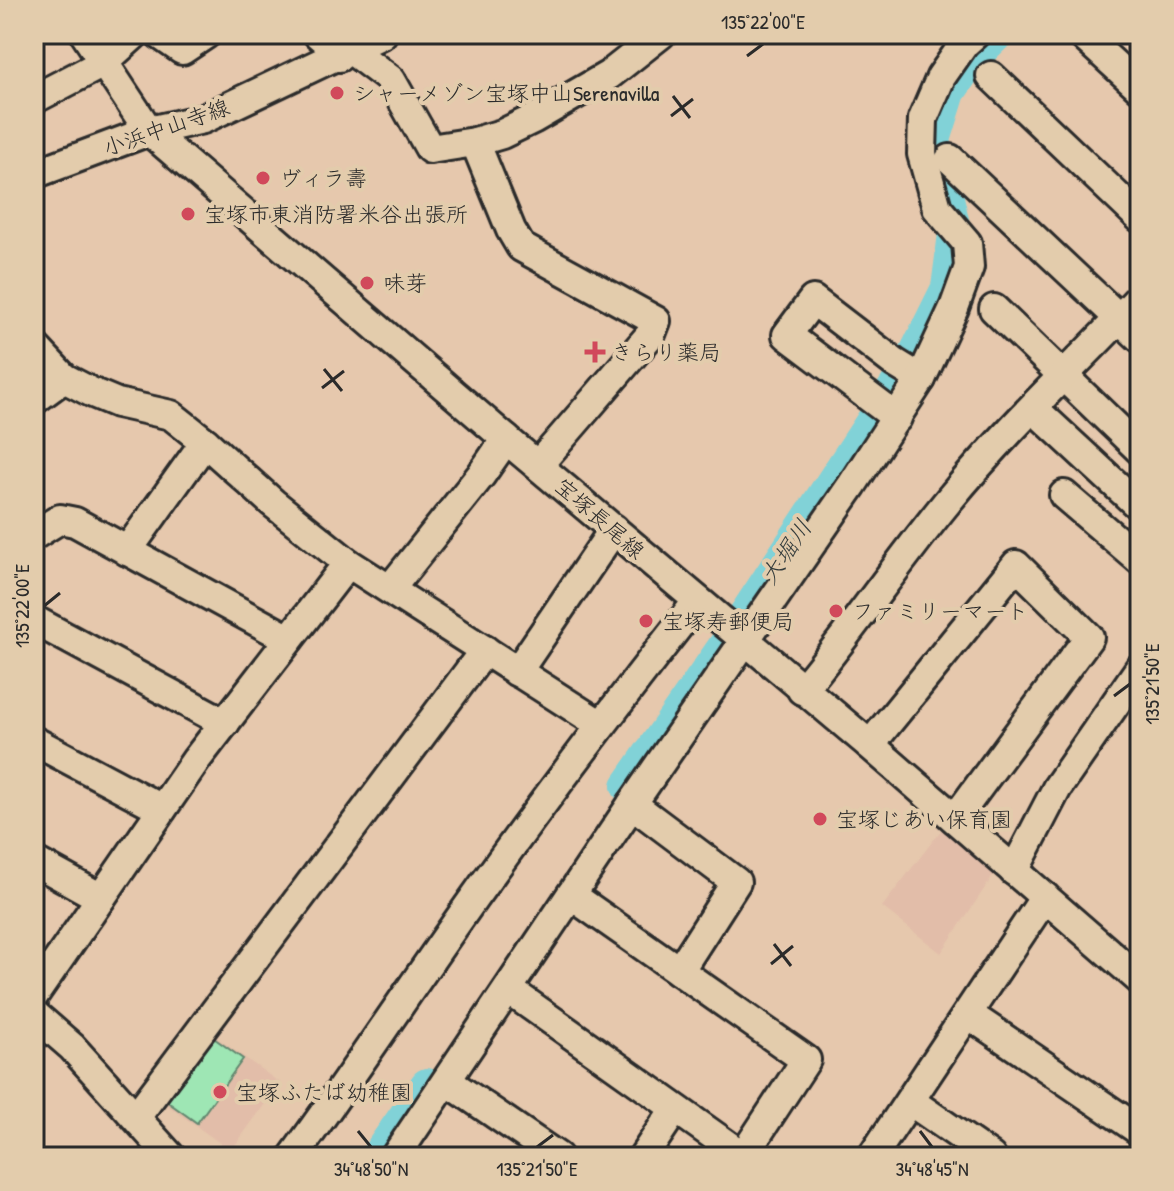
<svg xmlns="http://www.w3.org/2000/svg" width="1174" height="1191" viewBox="0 0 1174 1191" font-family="'Patrick Hand','Klee One',sans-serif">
	<rect width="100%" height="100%" fill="#e6c8ad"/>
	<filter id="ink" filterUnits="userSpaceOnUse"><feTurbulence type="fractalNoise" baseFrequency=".0125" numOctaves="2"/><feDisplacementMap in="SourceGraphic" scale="16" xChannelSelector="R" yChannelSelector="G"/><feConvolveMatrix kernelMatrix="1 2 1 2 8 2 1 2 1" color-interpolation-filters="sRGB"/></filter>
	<g filter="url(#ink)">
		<g fill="#e2bda9">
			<path d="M942,829L995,873L941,953L882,907Z"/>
			<path d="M209,1032L280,1083L231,1151L160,1100Z"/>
		</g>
		<path fill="#9ee6b4" stroke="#648870" stroke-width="2" d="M211,1036L243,1059L197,1123L165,1100Z"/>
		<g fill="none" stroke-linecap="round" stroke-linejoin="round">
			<g stroke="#81d2d7" stroke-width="34">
				<path d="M628,786L727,643L911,363L948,288L955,234L934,140L949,92L972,58L997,34"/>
				<path d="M377,1157L427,1085"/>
			</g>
			<defs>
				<g id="minor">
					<path d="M85,34L149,131L506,439L870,745L1140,980"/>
					<path d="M159,34L182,50L206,34"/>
					<path d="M318,34L332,46L339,57"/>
					<path d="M1081,34L1140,88"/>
					<path d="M351,50L391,80L430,149L475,142L502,134L533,119L609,75L661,34"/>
					<path d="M991,76L1140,218"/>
					<path d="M34,99L103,63L135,34"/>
					<path d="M475,142L511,230L521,247L656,321L651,334L538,465"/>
					<path d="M950,159L1140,338"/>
					<path d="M34,174L149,131L203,119L382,34"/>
					<path d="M994,309L1140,450"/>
					<path d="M34,346L64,378L93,393L117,403L171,415L205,442L273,503L348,563L601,725"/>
					<path d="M34,400L64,378"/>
					<path d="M1033,408L1140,507"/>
					<path d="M897,418L787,335L813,300L895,363L921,379"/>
					<path d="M1064,495L1140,560"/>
					<path d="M34,535L60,519L75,522L289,639"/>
					<path d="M127,551L205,442"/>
					<path d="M390,589L481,475L506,439"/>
					<path d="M34,620L225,723"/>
					<path d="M517,672L614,529"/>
					<path d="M802,690C853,629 897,563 948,501C1007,429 1076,364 1140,297"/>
					<path d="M34,741L162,809"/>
					<path d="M870,745L1016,565L1089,637L955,819"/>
					<path d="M632,804L736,882L679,971"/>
					<path d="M34,861L101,898"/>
					<path d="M1014,871L1057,788L1140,668"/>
					<path d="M571,895L806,1060L743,1156"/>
					<path d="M509,990L744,1157"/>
					<path d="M34,995L196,760L348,563"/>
					<path d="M34,1014L72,1047L171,1157"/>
					<path d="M968,1014L1140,1131"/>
					<path d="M447,1081L558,1157"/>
					<path d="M910,1101L991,1157"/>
					<path d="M136,1117L485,650"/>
					<path d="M293,1157C355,1072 413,984 474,898C546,797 621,699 697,602"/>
					<path d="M395,1157L632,804L852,485L921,379L954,308L969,267L967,243L937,208L922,154L923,119L941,77L964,44L975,34"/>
					<path d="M643,1157L675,1109"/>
					<path d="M872,1157L1045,897"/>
				</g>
			</defs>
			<use href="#minor" stroke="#2b2b2b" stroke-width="34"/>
			<use href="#minor" stroke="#e3ccac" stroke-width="28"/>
		</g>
	</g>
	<path fill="none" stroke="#2b2b2b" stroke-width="3" d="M747,56L763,44M673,96L690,118M671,116L693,99M324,369L342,391M322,388L344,371M44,606L60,593M1114,696L1130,684M774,944L791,966M771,964L793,946M358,1131L371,1147M920,1131L932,1147M537,1147L553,1135"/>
	<g fill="#d1495b" stroke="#e3ccac" stroke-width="3">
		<circle cx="337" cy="93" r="8"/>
		<circle cx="263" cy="178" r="8"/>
		<circle cx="188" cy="214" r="8"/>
		<circle cx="367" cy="283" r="8"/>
		<path d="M591 340h8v8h8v8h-8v8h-8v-8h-8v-8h8z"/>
		<circle cx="836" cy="611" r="8"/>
		<circle cx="646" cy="621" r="8"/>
		<circle cx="820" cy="819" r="8"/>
		<circle cx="220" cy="1092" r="8"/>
	</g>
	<g text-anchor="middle" stroke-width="8" stroke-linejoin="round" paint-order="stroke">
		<g font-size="22" fill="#2b2b2b" stroke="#e3ccac" text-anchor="start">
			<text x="353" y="101">シャーメゾン宝塚中山Serenavilla</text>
			<text x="279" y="186">ヴィラ壽</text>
			<text x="204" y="222">宝塚市東消防署米谷出張所</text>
			<text x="383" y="291">味芽</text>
			<text x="611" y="360">きらり薬局</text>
			<text x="852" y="619">ファミリーマート</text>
			<text x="662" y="629">宝塚寿郵便局</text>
			<text x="836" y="827">宝塚じあい保育園</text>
			<text x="236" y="1100">宝塚ふたば幼稚園</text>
		</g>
		<g font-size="22" fill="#2b2b2b" stroke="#e3ccac">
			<text transform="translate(166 127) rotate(-19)" y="8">小浜中山寺線</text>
			<text transform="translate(600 518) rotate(41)" y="8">宝塚長尾線</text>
		</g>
		<g font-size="24" font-style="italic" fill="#343c3c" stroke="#e3ccac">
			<text transform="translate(786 552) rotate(-56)" y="8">大堀川</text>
		</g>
	</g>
	<rect width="1174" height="1191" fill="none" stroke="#e3ccac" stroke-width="88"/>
	<rect x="44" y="44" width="1086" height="1103" fill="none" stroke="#2b2b2b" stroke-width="3"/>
	<g font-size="20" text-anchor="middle" fill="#2b2b2b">
		<text x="763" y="29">135°22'00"E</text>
		<text transform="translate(22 606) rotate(-90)" y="7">135°22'00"E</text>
		<text transform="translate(1152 684) rotate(-90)" y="7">135°21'50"E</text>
		<text x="371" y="1176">34°48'50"N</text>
		<text x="537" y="1176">135°21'50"E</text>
		<text x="932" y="1176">34°48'45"N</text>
	</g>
</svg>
